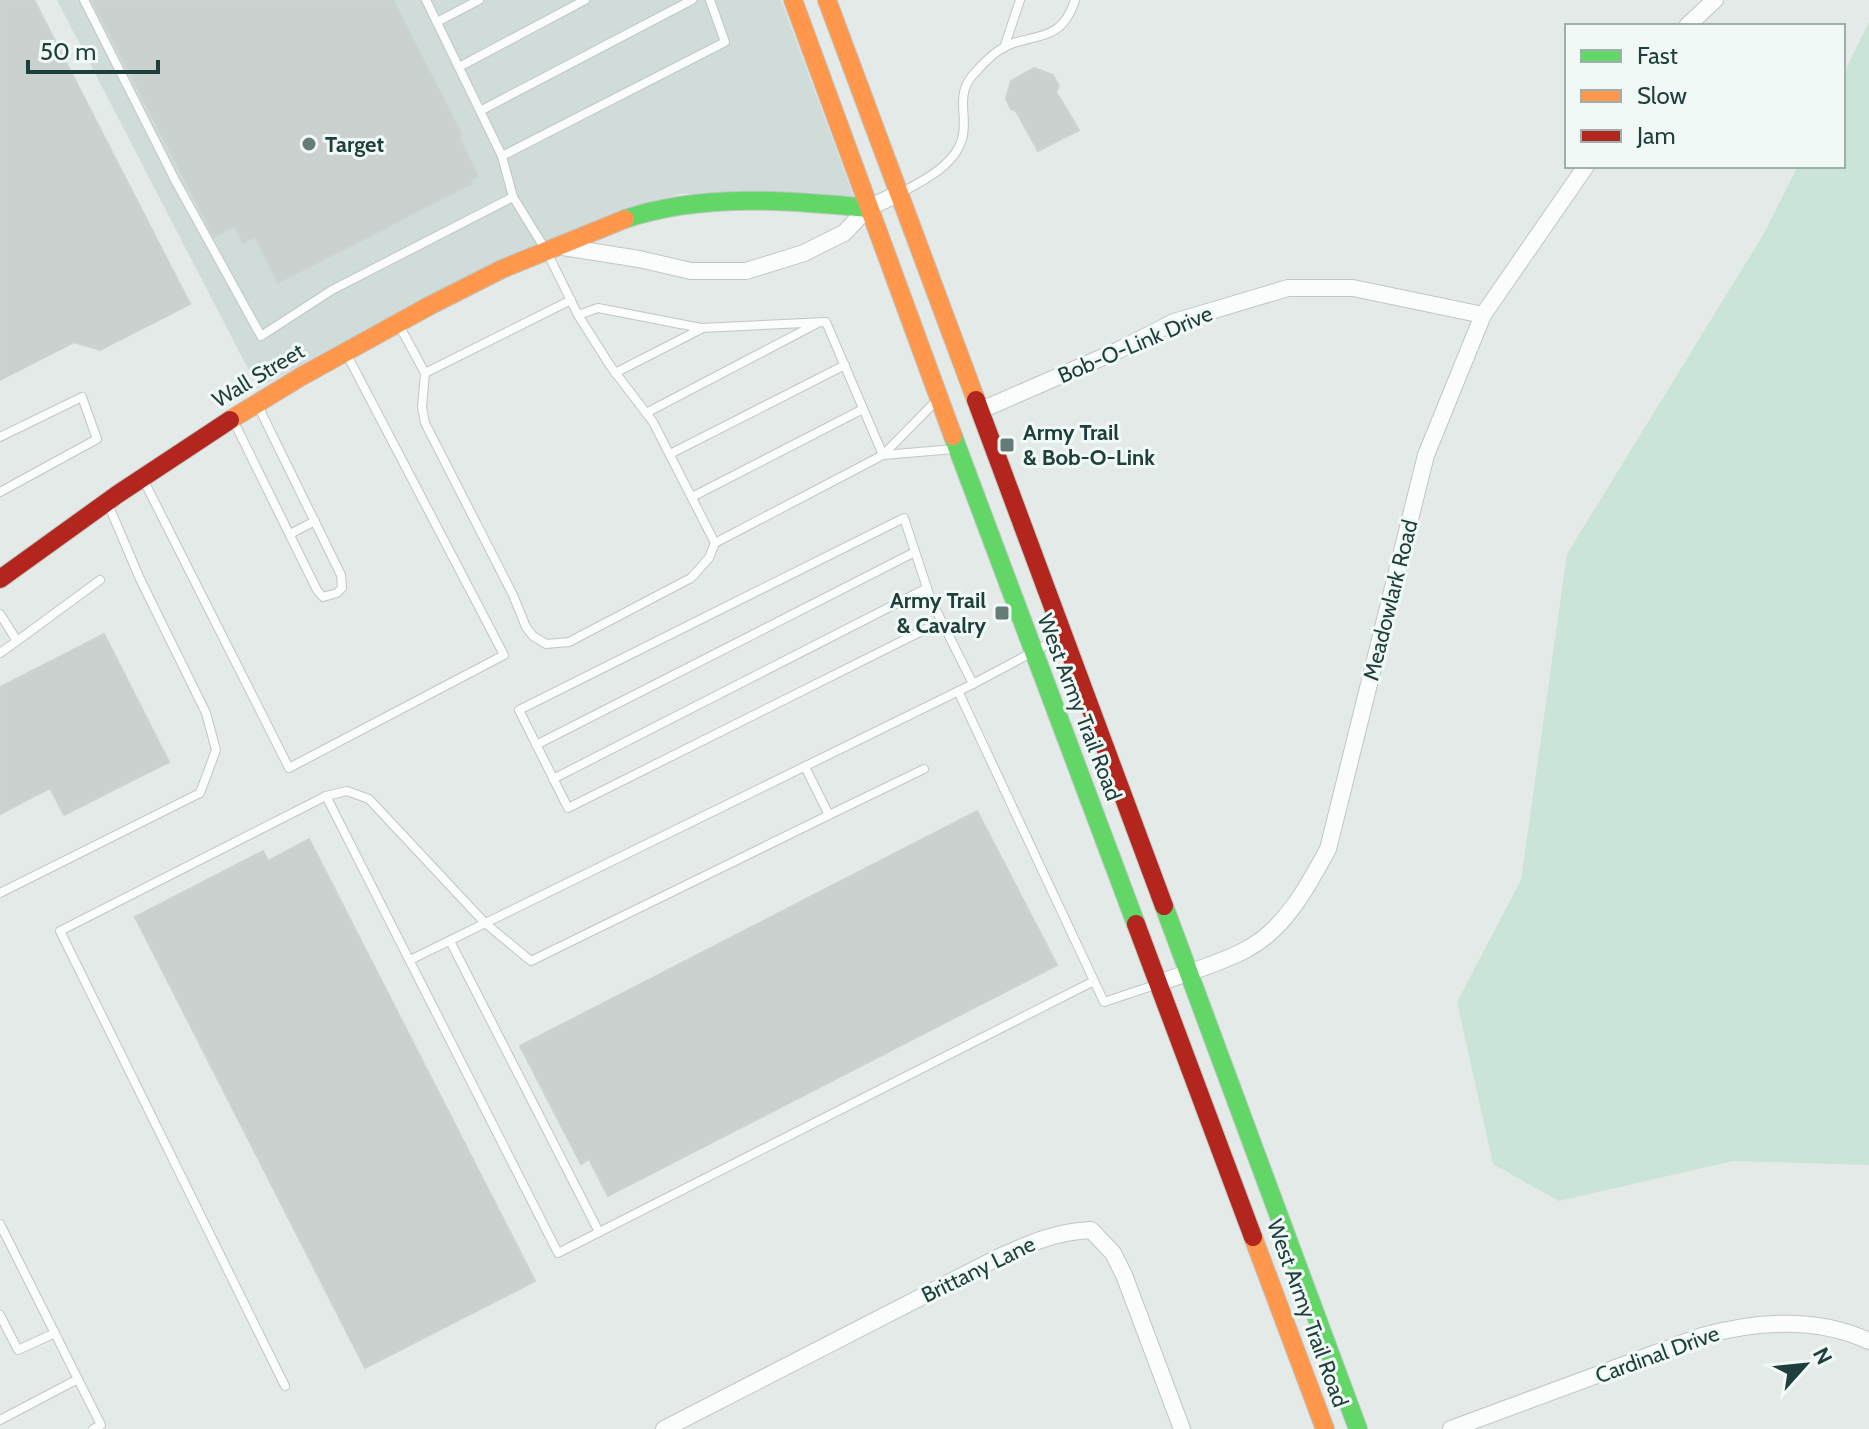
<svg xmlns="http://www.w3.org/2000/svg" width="1869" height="1429" viewBox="0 0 1869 1429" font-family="Cabin,sans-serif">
	<rect width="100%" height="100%" fill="#e3eae8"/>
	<path fill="#d0dcd9" d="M57,0H781L854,197L783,193L679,194L492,263L258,388Z"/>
	<path fill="#cbe4d8" d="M1869,22V1165L1733,1161L1559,1201L1493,1164L1457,1002L1521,880L1567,554L1763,235L1798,166H1843V75Z"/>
	<g fill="#cad1cf" stroke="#ccd3d1" stroke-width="2">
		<path d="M0,0H34L190,304L100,350L74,342L0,380Z"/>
		<path d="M92,0H393L462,135L459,137L478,176L470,181L471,184L278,283L255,237L243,243L235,226L214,237Z"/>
		<path d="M1034,68L1053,75L1059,86L1056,92L1079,130L1038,151L1016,111L1011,109L1006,99L1011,81Z"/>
		<path d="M104,634L169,762L64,815L50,788L0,814V687Z"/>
		<path d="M977,811L1057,965L608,1196L589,1159L581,1164L520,1046Z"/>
		<path d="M309,839L535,1281L365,1368L135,917L263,851L268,861Z"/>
	</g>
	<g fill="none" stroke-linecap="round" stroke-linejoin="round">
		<defs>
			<g id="lane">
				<path d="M84,0L175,180L261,336L332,290L513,197L547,252L578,315"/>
				<path d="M426,0L502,156"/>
				<path d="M437,22L479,0"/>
				<path d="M1004,48L1020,0"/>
				<path d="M459,67L585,0"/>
				<path d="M480,111L692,0"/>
				<path d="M902,192C925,180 958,163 963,135C967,114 956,96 972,76C979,68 989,57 998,51C1028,30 1060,48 1075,0"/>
				<path d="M513,197L502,156L725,42L710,0"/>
				<path d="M400,327L425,373L571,300"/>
				<path d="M425,373L422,407L425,423L513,595L526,627L533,636L546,644L569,642L691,578L709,558L715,543"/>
				<path d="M615,373L703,328"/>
				<path d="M646,413L816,324"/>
				<path d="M234,422L317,590L323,597L337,593L342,588L341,575L259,408"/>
				<path d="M0,437L82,397L97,439L0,492"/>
				<path d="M670,454L845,365"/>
				<path d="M883,455L826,322L701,328L598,308L578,315L611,367L653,422L715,543L883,455L935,402"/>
				<path d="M884,455L954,449"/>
				<path d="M144,481L289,768L504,655L346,353"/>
				<path d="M692,497L863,409"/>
				<path d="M290,534L315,521"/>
				<path d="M0,614L17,641L100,580"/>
				<path d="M940,622L568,808L519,710L904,518L931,600L973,684"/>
				<path d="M0,653L17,641"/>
				<path d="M958,691L1104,1002L1155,985"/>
				<path d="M536,745L915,552"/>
				<path d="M805,767L829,815L531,961L485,923L369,799L347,791L326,796L558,1253L1094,981"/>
				<path d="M553,779L927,588"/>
				<path d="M829,815L924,769"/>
				<path d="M0,893L200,793L216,750L206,713L140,579L108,504"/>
				<path d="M450,941L599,1232"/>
				<path d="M410,960L973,684L1061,637"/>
				<path d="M0,1224L101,1425L93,1429"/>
				<path d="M0,1315L18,1350L55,1333"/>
				<path d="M285,1386L60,931L326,796"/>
				<path d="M0,1420L78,1379"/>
			</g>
			<g id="street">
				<path d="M1687,26L1715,0"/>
				<path d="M563,247L639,259L691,271H746L804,253L844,233L868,208L898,194"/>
				<path d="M979,411L1119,350L1174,322L1288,288H1353L1483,315"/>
				<path d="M1159,983C1188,972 1220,964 1247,949C1285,929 1308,886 1328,849L1426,455L1483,315L1586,166"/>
				<path d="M664,1429L997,1258C1031,1243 1054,1232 1091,1230L1113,1253L1124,1275L1182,1429"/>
				<path d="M1451,1429L1702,1336C1757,1321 1817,1317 1869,1341"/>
			</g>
			<g id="fast">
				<path d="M625,219C702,193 788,200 868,208"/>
				<path d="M953,436L1136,924"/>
				<path d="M1164,906L1358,1429"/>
			</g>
			<g id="slow">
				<path d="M793,0L953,436"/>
				<path d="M827,0L976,400"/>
				<path d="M230,420L302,376L429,306L502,269L625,219"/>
				<path d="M1253,1237L1325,1429"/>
			</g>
			<g id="jam">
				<path d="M976,400L1164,906"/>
				<path d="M0,579L118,494L230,420"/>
				<path d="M1136,924L1253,1237"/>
			</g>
		</defs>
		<use href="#lane" stroke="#c0c7c5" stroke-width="10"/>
		<use href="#street" stroke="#c0c7c5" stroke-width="18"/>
		<use href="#fast" stroke="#bfc7c5" stroke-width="20"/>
		<use href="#slow" stroke="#bfc7c5" stroke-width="20"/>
		<use href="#jam" stroke="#bfc7c5" stroke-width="20"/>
		<use href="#lane" stroke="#fbfcfc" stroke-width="8"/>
		<use href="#street" stroke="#fbfcfc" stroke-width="16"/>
		<use href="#fast" stroke="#63d668" stroke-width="18"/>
		<use href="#slow" stroke="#ff974d" stroke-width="18"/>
		<use href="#jam" stroke="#b3261e" stroke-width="18"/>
	</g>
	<g fill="#647b78" stroke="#f1f9f6" stroke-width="3">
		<circle cx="309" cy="144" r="8"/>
		<rect x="999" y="437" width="16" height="16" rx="4"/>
		<rect x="994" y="605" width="16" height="16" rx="4"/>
	</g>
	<g text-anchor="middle" stroke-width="6" stroke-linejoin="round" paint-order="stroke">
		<g font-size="22" font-weight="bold" fill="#1f3f3c" stroke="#f1f9f6" text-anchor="start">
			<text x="325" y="152">Target</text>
			<text x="1023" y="440">Army Trail<tspan x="1023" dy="25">&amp; Bob-O-Link</tspan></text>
			<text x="986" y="608" text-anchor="end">Army Trail<tspan x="986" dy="25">&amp; Cavalry</tspan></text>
		</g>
		<g font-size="22" fill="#1f3f3c" stroke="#f1f9f6">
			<text transform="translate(1135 344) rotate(-23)" y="8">Bob-O-Link Drive</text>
			<text transform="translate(258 375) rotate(-31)" y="8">Wall Street</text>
			<text transform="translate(1390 600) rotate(-76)" y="8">Meadowlark Road</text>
			<text transform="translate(1080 707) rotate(69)" y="8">West Army Trail Road</text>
			<text transform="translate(978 1269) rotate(-26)" y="8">Brittany Lane</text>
			<text transform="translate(1308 1313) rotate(70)" y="8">West Army Trail Road</text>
			<text transform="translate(1657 1354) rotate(-20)" y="8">Cardinal Drive</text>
		</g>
	</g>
	<rect x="1565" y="24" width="280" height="144" fill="#f1f9f6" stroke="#9dafac" stroke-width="2"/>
	<rect x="1581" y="50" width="40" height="12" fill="#63d668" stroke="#9dafac" stroke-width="2"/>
	<text x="1637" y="64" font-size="24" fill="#1f3f3c">Fast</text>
	<rect x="1581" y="90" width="40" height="12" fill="#ff974d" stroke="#9dafac" stroke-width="2"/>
	<text x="1637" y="104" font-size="24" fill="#1f3f3c">Slow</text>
	<rect x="1581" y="130" width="40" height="12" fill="#b3261e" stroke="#9dafac" stroke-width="2"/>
	<text x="1637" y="144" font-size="24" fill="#1f3f3c">Jam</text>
	<g transform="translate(1805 1365) rotate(63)" stroke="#f1f9f6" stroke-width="6" paint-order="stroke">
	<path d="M0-6L14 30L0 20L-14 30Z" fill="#1f3f3c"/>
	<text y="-12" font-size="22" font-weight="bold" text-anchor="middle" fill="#1f3f3c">N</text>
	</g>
	<path d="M28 60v12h130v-12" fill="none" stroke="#1f3f3c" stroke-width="4"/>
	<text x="40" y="60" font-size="24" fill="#1f3f3c" stroke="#f1f9f6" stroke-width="6" paint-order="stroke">50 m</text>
</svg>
